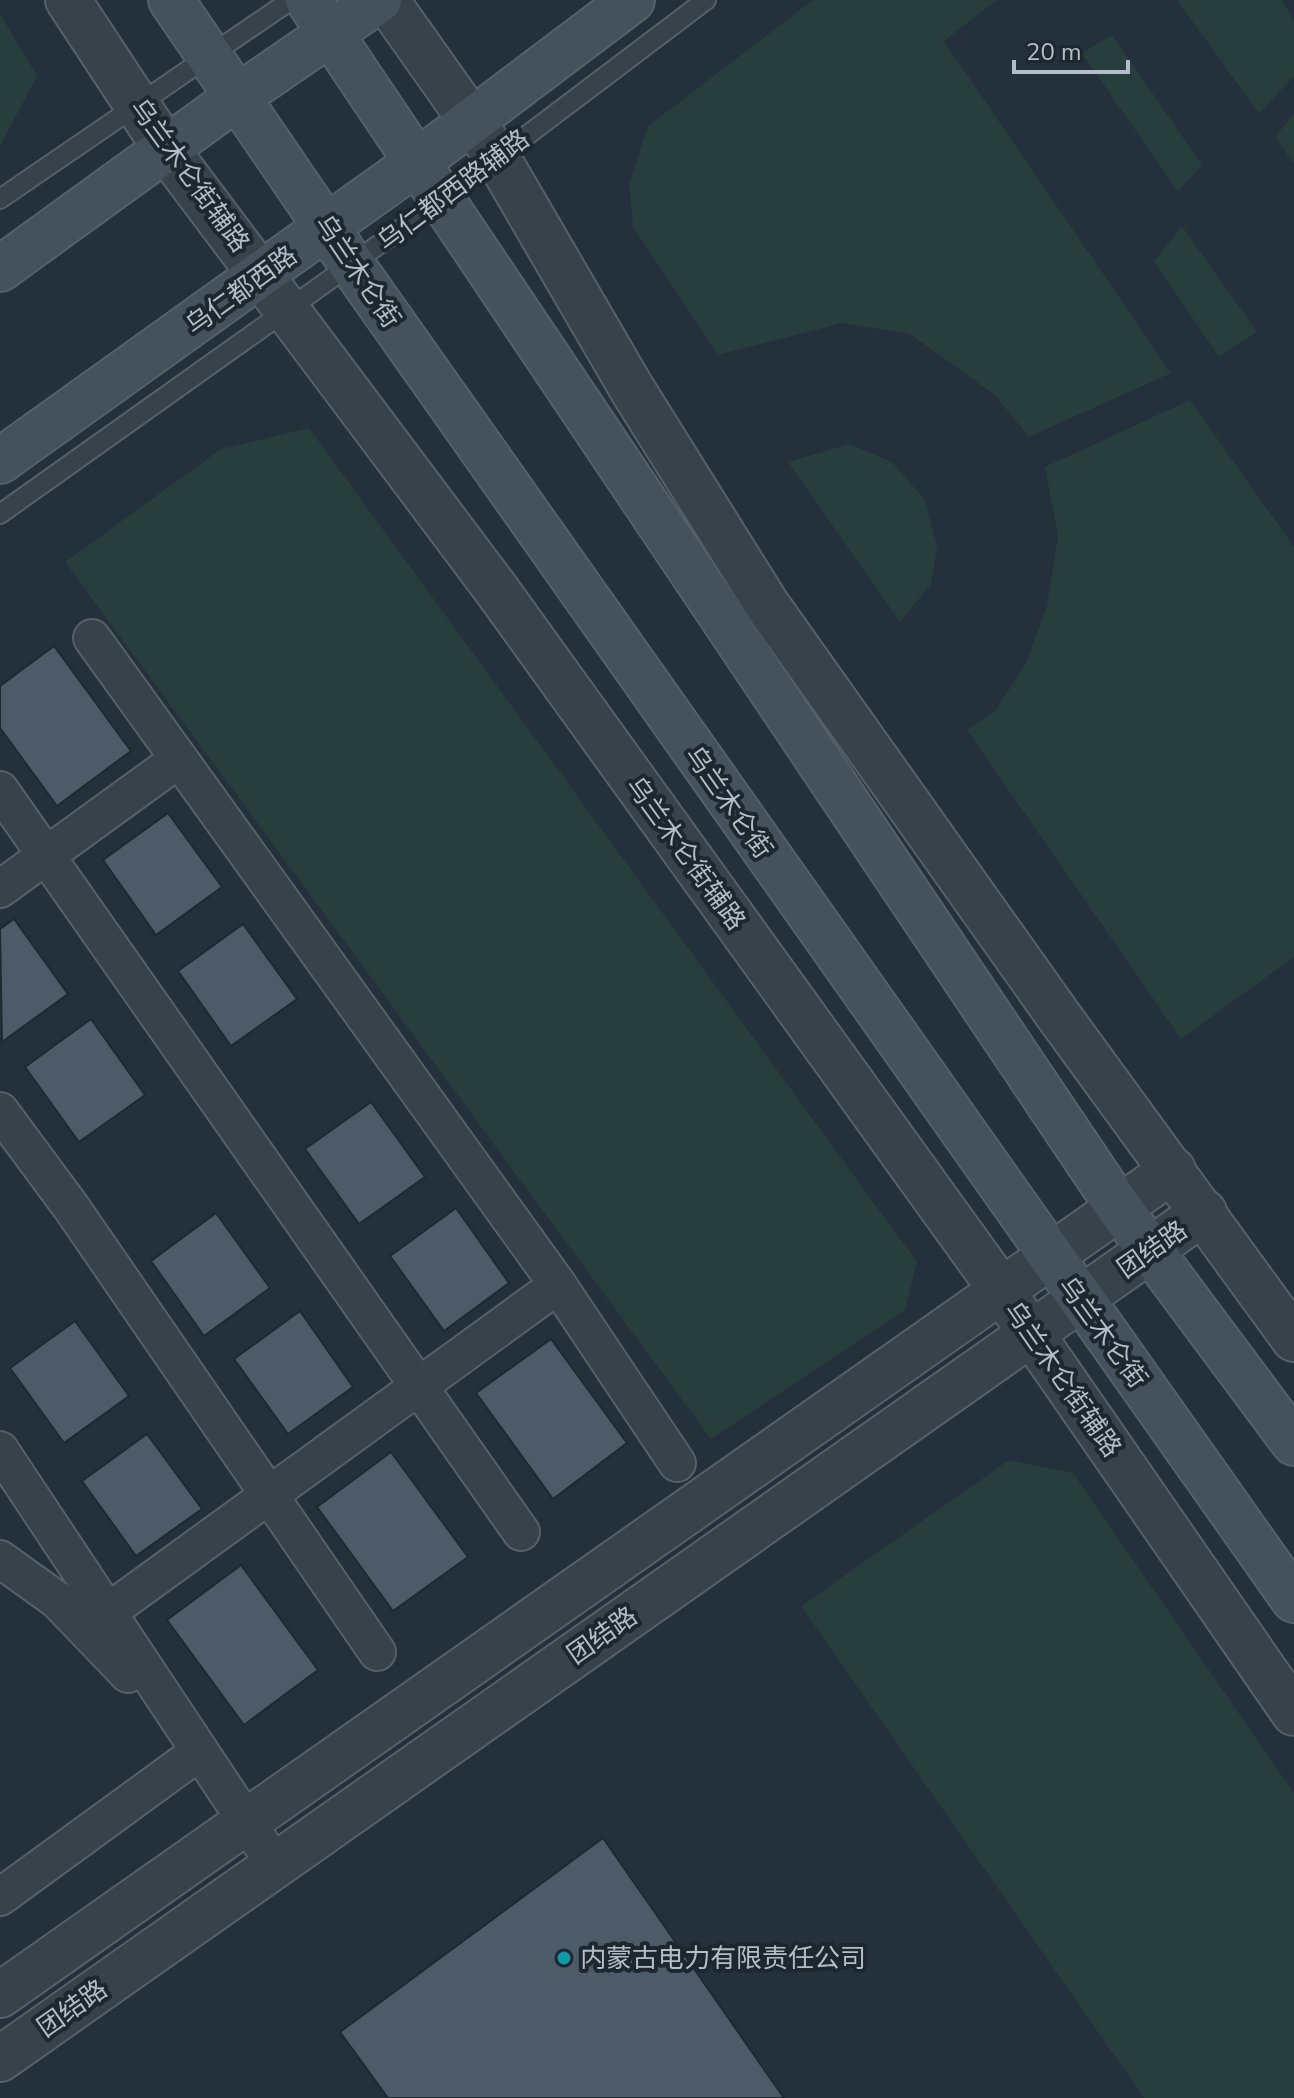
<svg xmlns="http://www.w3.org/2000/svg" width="1294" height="2098" viewBox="0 0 1294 2098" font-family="'Nunito Sans','Noto Sans SC',sans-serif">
	<rect width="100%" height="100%" fill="#24303b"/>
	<g fill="#273e3d">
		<path d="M813,0H997L944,41L1171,373L1029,437L995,395L910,334L842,323L718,355L633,227L629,184L648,126Z"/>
		<path d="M1177,0H1281L1294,20V76L1259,114Z"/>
		<path d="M0,14L37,76L0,146Z"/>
		<path d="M1112,35L1202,165L1178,192L1082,53Z"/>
		<path d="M1294,113V164L1275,137Z"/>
		<path d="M1182,226L1257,332L1219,357L1154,261Z"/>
		<path d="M1190,400L1294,547V957L1181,1039L967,730L995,711L1025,665L1047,606L1058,536L1045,467Z"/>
		<path d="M309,428L917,1262L905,1310L711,1439L65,562L221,449Z"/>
		<path d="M850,444L892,462L925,500L937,547L931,584L900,622L788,462Z"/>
		<path d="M1009,1460L1073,1473L1294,1793V2098H1144L801,1606Z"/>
	</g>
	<g fill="#4c5b67" stroke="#1f2932" stroke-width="2">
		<path d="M54,646L131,751L57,806L0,728V686Z"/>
		<path d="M168,813L222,887L156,935L103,860Z"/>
		<path d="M14,919L68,994L2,1042L0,929Z"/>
		<path d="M243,924L297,999L231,1046L178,971Z"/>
		<path d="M91,1019L145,1095L79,1142L25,1067Z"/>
		<path d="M371,1102L425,1177L359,1224L305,1149Z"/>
		<path d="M456,1208L509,1283L444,1331L390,1256Z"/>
		<path d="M216,1213L270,1288L204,1336L151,1261Z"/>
		<path d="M300,1311L353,1387L288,1434L234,1359Z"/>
		<path d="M75,1321L129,1396L64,1443L10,1368Z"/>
		<path d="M551,1339L627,1443L553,1499L476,1393Z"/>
		<path d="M147,1434L202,1509L136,1556L82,1481Z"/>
		<path d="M391,1452L468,1557L393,1611L317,1507Z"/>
		<path d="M241,1565L318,1670L244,1725L167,1620Z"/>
		<path d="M603,1838L784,2098H388L340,2032Z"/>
	</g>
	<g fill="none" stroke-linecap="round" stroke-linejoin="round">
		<defs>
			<g id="service">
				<path d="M0,199L291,0"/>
				<path d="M0,514L443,199L706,0"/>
			</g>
			<g id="minor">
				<path d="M92,638L558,1285L677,1463"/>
				<path d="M0,790L521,1532"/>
				<path d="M0,889L179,759"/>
				<path d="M0,1111L71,1207L377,1652"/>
				<path d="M0,1450L274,1863"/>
				<path d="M0,1559L57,1600L128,1674"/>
				<path d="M108,1612L558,1285"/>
				<path d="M0,1897L199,1752"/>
			</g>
			<g id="tertiary">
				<path d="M68,0L166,149L496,589L1002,1291L1294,1713"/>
				<path d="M386,0L497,157L632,389L767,605L1058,1015L1294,1339"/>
				<path d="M0,1995L1173,1170"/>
				<path d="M0,2059L1204,1212"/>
			</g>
			<g id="secondary">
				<path d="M171,0L352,265L1294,1600"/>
				<path d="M308,0L1119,1208L1294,1443"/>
				<path d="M0,269L236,98L379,0"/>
				<path d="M0,461L416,163L632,0"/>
			</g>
		</defs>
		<use href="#service" stroke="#556069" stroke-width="22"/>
		<use href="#minor" stroke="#556069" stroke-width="40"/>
		<use href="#tertiary" stroke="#556069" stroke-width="48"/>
		<use href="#secondary" stroke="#556069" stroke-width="48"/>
		<use href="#service" stroke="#37424b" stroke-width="18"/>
		<use href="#minor" stroke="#37424b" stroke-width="36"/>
		<use href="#tertiary" stroke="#37424b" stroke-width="44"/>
		<use href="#secondary" stroke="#46515e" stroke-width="44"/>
	</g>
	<circle fill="#0f9aa8" stroke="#1d2730" stroke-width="3" cx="564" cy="1958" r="8"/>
	<g text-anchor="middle" stroke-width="8" stroke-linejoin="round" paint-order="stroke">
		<g font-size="26" fill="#b3bdc7" stroke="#1d2730">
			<text transform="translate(190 175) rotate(54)" y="9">乌兰木仑街辅路</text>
			<text transform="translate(453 190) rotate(-37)" y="9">乌仁都西路辅路</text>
			<text transform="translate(358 271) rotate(56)" y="9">乌兰木仑街</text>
			<text transform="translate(241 290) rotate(-36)" y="9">乌仁都西路</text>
			<text transform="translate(729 802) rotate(55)" y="9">乌兰木仑街</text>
			<text transform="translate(686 853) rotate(54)" y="9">乌兰木仑街辅路</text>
			<text transform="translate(1152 1249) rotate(-35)" y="9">团结路</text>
			<text transform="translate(1103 1332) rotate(54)" y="9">乌兰木仑街</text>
			<text transform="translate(1063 1379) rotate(55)" y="9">乌兰木仑街辅路</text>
			<text transform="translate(602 1635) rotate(-35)" y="9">团结路</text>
			<text transform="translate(72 2008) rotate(-35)" y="9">团结路</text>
		</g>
		<g font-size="26" fill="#b3bdc7" stroke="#1d2730" text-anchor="start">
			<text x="580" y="1967">内蒙古电力有限责任公司</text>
		</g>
	</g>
	<path d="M1014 60v12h114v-12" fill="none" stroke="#b3bdc7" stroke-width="4"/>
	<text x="1026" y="60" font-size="24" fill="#b3bdc7" stroke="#1d2730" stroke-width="6" paint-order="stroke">20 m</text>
</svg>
